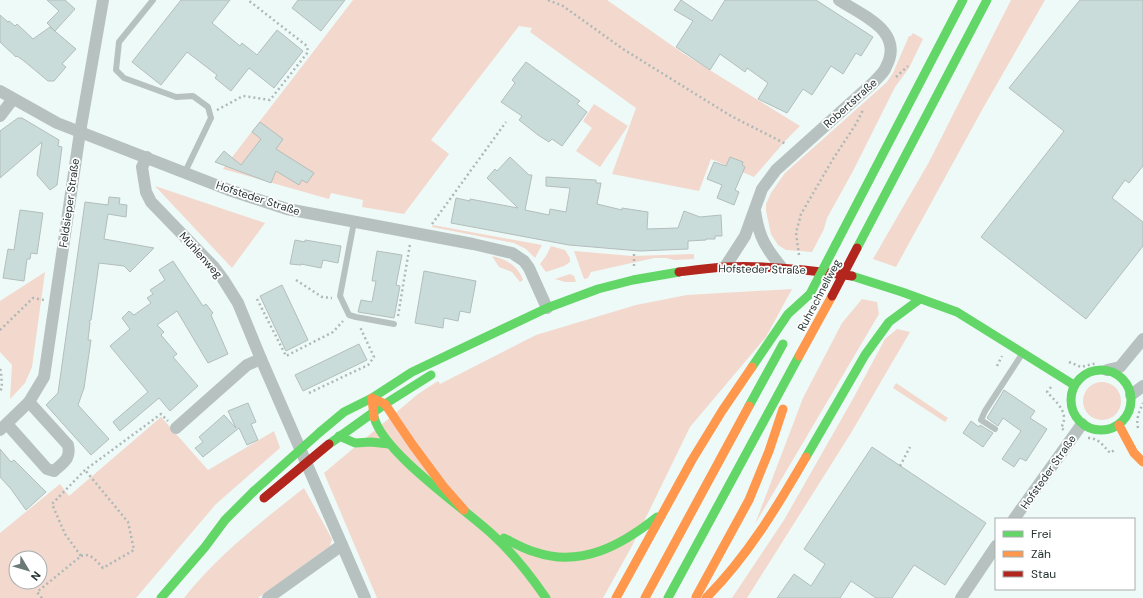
<svg xmlns="http://www.w3.org/2000/svg" width="1143" height="598" viewBox="0 0 1143 598" font-family="'DM Sans',sans-serif">
	<rect width="100%" height="100%" fill="#eefaf8"/>
	<g fill="#f3d8cd" fill-rule="evenodd">
		<path d="M353,0H607L684,54L800,126L786,140L754,177L711,159L699,191L612,174L636,108L530,32L532,28L519,26L431,140L449,154L404,214L362,207L363,200L331,193L329,199L223,169Z"/>
		<path d="M1011,0H1045L982,110L896,267L873,259L929,162Z"/>
		<path d="M913,33L923,39L909,68L895,87L853,171L827,218L824,229L812,252L786,250L778,245L771,234L766,211V204L771,193L785,173L887,82L893,73L909,36H911Z"/>
		<path d="M594,104L628,126L600,167L576,151L592,128L583,121Z"/>
		<path d="M155,186L265,223L232,268Z"/>
		<path d="M433,225L542,245L535,258L526,249L514,243L432,227Z"/>
		<path d="M551,246L565,250L570,258V262L564,266L546,272L540,264L546,256Z"/>
		<path d="M574,251L632,256L694,254V259L674,260L666,258H654L591,272L588,278L584,279Z"/>
		<path d="M492,256C506,259 518,266 523,280L520,282L512,272L499,267Z"/>
		<path d="M45,272L32,367L25,383L10,399L12,365L0,352V301Z"/>
		<path d="M570,274L574,276L576,282H565L555,279Z"/>
		<path d="M792,289L766,337L690,427L632,546L603,598H377L324,473L418,394L438,381L440,384L536,335L636,305L687,295Z"/>
		<path d="M862,299L877,302L879,314L755,524L803,398L842,323Z"/>
		<path d="M897,329L910,332L851,433L747,598H732L784,520L854,397L885,339Z"/>
		<circle cx="1102" cy="401" r="19"/>
		<path d="M896,383L948,418L945,422L893,388Z"/>
		<path d="M161,417L208,470L274,431L280,448L216,504L136,598H0V533L60,484L69,496ZM16,558H40V582H16Z"/>
		<path d="M304,488L332,539L330,546L258,598H184C218,555 261,522 304,488Z"/>
	</g>
	<g fill="#c9dcd9" stroke="#b3bebc">
		<path d="M47,0H65L75,9L55,31L47,23L59,11Z"/>
		<path d="M181,0H230L212,23L240,46L242,43L257,55L277,30L303,51L274,88L249,68L231,91L215,78L217,75L187,52L161,85L132,62Z"/>
		<path d="M298,0H345L321,31L292,8Z"/>
		<path d="M681,0L712,21L725,0H816L873,37L861,56L856,53L843,74L831,66L812,95L803,89L787,113L758,99L768,83L747,68L745,72L720,54L710,70L676,47L693,21L674,10Z"/>
		<path d="M1080,0H1143V166L1129,183L1125,180L1112,198L1143,222V246L1086,319L981,237L1064,131L1009,88Z"/>
		<path d="M0,15L8,22L9,21L15,26L17,24L33,39L50,27L76,49L62,64L66,67L54,81H48L24,61L17,56L16,57L0,42Z"/>
		<path d="M526,62L580,101L577,104L587,112L562,146L552,139L549,142L538,135L519,120L522,116L501,102L515,83L512,80Z"/>
		<path d="M18,118H22L59,140L58,146L62,147L57,185L50,190L37,175L42,142L0,178V131Z"/>
		<path d="M260,122L283,139L276,149L314,173L307,183L302,180L299,185L276,171L271,183L215,162L224,151L241,165L261,139L252,132Z"/>
		<path d="M510,157L529,175H532L525,210L549,215L550,209L566,212L570,188L546,186V177L596,180V183H601L597,204L622,210V208L648,212L647,229L678,228L684,211L700,217L721,215L722,236H715V239H706V240L688,241V249L640,251L569,245L451,223L456,198L470,201V199L518,208L487,178L495,169L497,171Z"/>
		<path d="M730,157L743,162L742,165L745,167L735,190L739,192L734,205L717,198L722,185L707,179L714,162L726,166Z"/>
		<path d="M109,197L120,198L119,204L127,205L126,217L108,214L104,239L154,248L130,272L124,266L99,263L91,320L89,321L90,323L88,340H91L84,388L78,405L109,439L91,455L46,405L58,393L85,202L108,205Z"/>
		<path d="M20,210L43,213L37,254L31,253L30,259H27L24,281L3,278L8,249L14,250Z"/>
		<path d="M295,240L305,242V240L341,246L338,263L323,260L321,268L301,264V265L290,264Z"/>
		<path d="M377,251L402,255L396,285L400,286L394,318L358,312L361,300L372,302L376,281H372Z"/>
		<path d="M173,261L203,306L206,304L213,313L211,315L228,354L208,363L177,311L157,325L164,332L161,335L177,354L173,357L198,386L170,411L159,398L120,431L113,422L148,392L110,346L130,329L122,318L129,311L134,315L151,303L147,298L153,294L150,290L165,280L159,270Z"/>
		<path d="M424,271L476,281L470,313L460,311L458,321L444,318L443,328L415,323Z"/>
		<path d="M282,285L308,340L286,351L260,296Z"/>
		<path d="M359,344L367,360L303,391L295,375Z"/>
		<path d="M1004,390L1035,411L1030,418L1047,429L1026,461L1020,458L1014,467L1002,459L1021,431L1003,418L998,426L987,418Z"/>
		<path d="M248,403L256,422L251,424L258,440L247,445L239,428L203,457L195,448L203,442L199,437L224,415L236,428L228,411Z"/>
		<path d="M971,421L979,427L980,425L993,433L983,447L963,433Z"/>
		<path d="M872,447L986,523L945,585L914,565L892,598H876L851,581L840,598H777L794,574L811,586L825,564L804,549Z"/>
		<path d="M0,449L11,462L14,460L46,492L26,510L11,489L0,477Z"/>
	</g>
	<g fill="none" stroke-linecap="round" stroke-linejoin="round">
		<g stroke="#aeb9b7" stroke-width="2.5" stroke-dasharray="2 3" stroke-linecap="butt">
			<path d="M548,0L563,6L623,49L731,116L786,144"/>
			<path d="M896,77L908,66"/>
			<path d="M217,110L243,96L270,100L308,52L307,46L248,0"/>
			<path d="M432,224L506,122"/>
			<path d="M799,255L796,233L801,214L833,159L856,124L863,110"/>
			<path d="M634,266V254"/>
			<path d="M296,280L322,297L332,298"/>
			<path d="M257,299L286,356L333,332L343,321"/>
			<path d="M398,316L410,244"/>
			<path d="M0,330L33,298L44,300"/>
			<path d="M1069,362L1081,367L1097,363"/>
			<path d="M997,366L1002,356"/>
			<path d="M0,369L1,371L2,388L0,391"/>
			<path d="M1051,387L1047,392C1057,403 1070,413 1061,428L1064,430"/>
			<path d="M309,393L368,365L374,357L360,327"/>
			<path d="M1138,428C1136,418 1139,412 1143,403"/>
			<path d="M1088,438C1098,438 1103,445 1110,453L1116,449"/>
			<path d="M900,466L910,447"/>
			<path d="M81,556C91,552 97,562 103,568L134,550L128,522L85,470"/>
			<path d="M42,598L37,592L81,556L65,534L52,504L85,470L161,414L168,421"/>
		</g>
		<g stroke="#b7c2c0" stroke-width="6">
			<path d="M153,0L119,42L116,70L124,78L176,97L193,96L208,107L211,118L185,172"/>
			<path d="M354,222L340,296L349,315L356,317L394,324"/>
			<path d="M995,429L981,420L985,411L1022,354"/>
		</g>
		<g stroke="#b7c2c0" stroke-width="12">
			<path d="M0,91L57,123L229,190L287,209L473,244L512,253L524,261L529,268L547,308"/>
			<path d="M0,116L13,99"/>
			<path d="M147,157L142,167L146,192L151,202L214,267L223,279L238,303L261,359L342,545L268,598"/>
			<path d="M755,211C759,238 766,248 782,268"/>
			<path d="M725,267L745,236L762,189L776,170L874,82C878,77 884,73 886,67C905,31 863,16 839,0"/>
			<path d="M1107,370L1120,367L1143,339"/>
			<path d="M1131,395L1143,386"/>
			<path d="M7,424L47,469L54,471C64,462 71,459 68,445L29,402"/>
			<path d="M176,428L247,365L261,359"/>
			<path d="M0,430L29,402L44,377L80,132L103,0"/>
			<path d="M1014,519L1082,424"/>
			<path d="M342,545L365,598"/>
			<path d="M961,598L996,546"/>
		</g>
		<g stroke="#63d668" stroke-width="9">
			<path d="M836,244L963,0"/>
			<path d="M857,248L987,0"/>
			<path d="M852,276L902,292L957,312L1074,385"/>
			<path d="M752,367L788,314L810,294"/>
			<circle cx="1101" cy="400" r="30"/>
			<path d="M749,406L783,344"/>
			<path d="M374,417C383,453 464,508 493,535C514,554 530,575 546,598"/>
			<path d="M320,432L344,412L372,398L412,372L547,308L598,289L633,280L679,272"/>
			<path d="M339,436L355,443L371,442L389,444"/>
			<path d="M332,442L385,404L431,375"/>
			<path d="M806,457L865,355L889,322L920,299"/>
			<path d="M504,538C514,543 524,549 535,552C581,568 622,545 657,517"/>
			<path d="M161,598L205,547L225,520L254,491"/>
			<path d="M668,598L799,356"/>
		</g>
		<g stroke="#ff974d" stroke-width="9">
			<path d="M799,356L832,296"/>
			<path d="M374,417L372,398L385,404L412,444L443,486L464,510"/>
			<path d="M1119,425L1134,453L1143,462"/>
			<path d="M696,597L749,500L769,451L783,409"/>
			<path d="M616,598L692,460L722,411L752,367"/>
			<path d="M645,598L749,406"/>
			<path d="M706,598C747,557 777,507 806,457"/>
		</g>
		<path stroke="#b3261e" stroke-width="9" d="M679,272C695,270 710,268 726,267C768,265 811,270 852,276"/>
		<g stroke="#63d668" stroke-width="9">
			<path d="M810,294L836,244"/>
			<path d="M254,491L320,432"/>
		</g>
		<g stroke="#b3261e" stroke-width="9">
			<path d="M832,296L857,248"/>
			<path d="M264,498L329,444"/>
		</g>
	</g>
	<g text-anchor="middle" stroke-width="3.5" stroke-linejoin="round" paint-order="stroke">
		<g font-size="11" fill="#253331" stroke="#fff">
			<text transform="translate(850 103) rotate(-42)" y="4">Robertstraße</text>
			<text transform="translate(258 198) rotate(18)" y="4">Hofsteder Straße</text>
			<text transform="translate(69 203) rotate(-82)" y="4">Feldsieper Straße</text>
			<text transform="translate(201 255) rotate(48)" y="4">Mühlenweg</text>
			<text transform="translate(762 269) rotate(1)" y="4">Hofsteder Straße</text>
			<text transform="translate(819 295) rotate(-62)" y="4">Ruhrschnellweg</text>
			<text transform="translate(1048 472) rotate(-55)" y="4">Hofsteder Straße</text>
		</g>
	</g>
	<rect x="995" y="518" width="140" height="72" fill="#ffffff" stroke="#a8adad"/>
	<rect x="1003" y="531" width="20" height="6" fill="#63d668" stroke="#a8adad"/>
	<text x="1031" y="538" font-size="12" fill="#253331">Frei</text>
	<rect x="1003" y="551" width="20" height="6" fill="#ff974d" stroke="#a8adad"/>
	<text x="1031" y="558" font-size="12" fill="#253331">Zäh</text>
	<rect x="1003" y="571" width="20" height="6" fill="#b3261e" stroke="#a8adad"/>
	<text x="1031" y="578" font-size="12" fill="#253331">Stau</text>
	<g transform="translate(28 570) rotate(128)"><circle r="19" fill="#ffffff" stroke="#a8adad"/>
	<path d="M0-3L7 15L0 10L-7 15Z" fill="#6b7977"/>
	<text y="-6" font-size="11" font-weight="bold" text-anchor="middle" fill="#253331">N</text>
	</g>
</svg>
